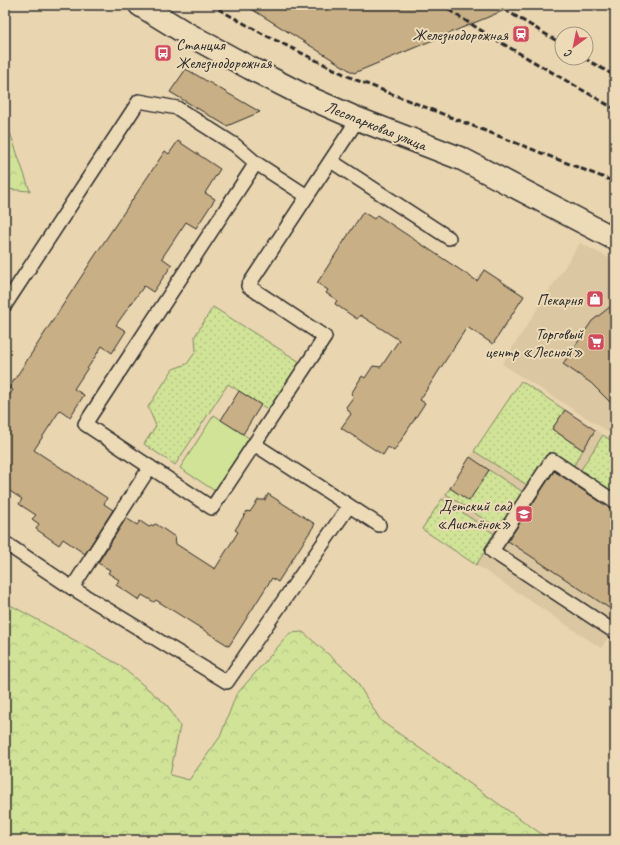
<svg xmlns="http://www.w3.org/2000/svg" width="620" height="845" viewBox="0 0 620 845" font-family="Caveat,sans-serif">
	<defs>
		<pattern id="forest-crowns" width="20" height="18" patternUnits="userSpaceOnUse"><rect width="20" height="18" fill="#d0e397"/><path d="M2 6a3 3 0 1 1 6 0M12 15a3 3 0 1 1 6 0" fill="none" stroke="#b3c382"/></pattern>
		<pattern id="park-dots" width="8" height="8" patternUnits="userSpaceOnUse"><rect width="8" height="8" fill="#d0e397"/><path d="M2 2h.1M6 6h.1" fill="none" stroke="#b3c382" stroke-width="1.8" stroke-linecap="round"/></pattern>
	</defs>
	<rect width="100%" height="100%" fill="#e9d5b0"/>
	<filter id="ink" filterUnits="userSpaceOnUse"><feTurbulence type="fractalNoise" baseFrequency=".025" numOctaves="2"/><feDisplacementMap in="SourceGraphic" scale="8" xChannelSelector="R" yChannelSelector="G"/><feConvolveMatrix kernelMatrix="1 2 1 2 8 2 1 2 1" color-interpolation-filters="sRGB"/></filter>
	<g filter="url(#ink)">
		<g fill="#dbc7a1">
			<path d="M580,243L615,261V436L502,364Z"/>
			<path d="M521,381L615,443V627L601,648L422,529Z"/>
		</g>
		<path fill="#d0e397" stroke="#7e8761" d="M214,415L249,438L215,491L180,468Z"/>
		<g fill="url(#forest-crowns)" stroke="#7e8761">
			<path d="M5,118L30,191L5,189Z"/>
			<path d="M5,602L118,664L167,705L180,726L170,775L189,780L220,737L236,695L290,633L303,632L353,676L381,721L550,840H5Z"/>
		</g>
		<g fill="url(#park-dots)" stroke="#7e8761">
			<path d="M213,307L300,362L269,410L228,384L175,465L144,444L156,426L148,407L173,369L187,364L196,351L195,336Z"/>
			<path d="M521,381L565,410L552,429L583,450L573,467L549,452L527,485L474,451Z"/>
			<path d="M603,435L615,443V494L580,471Z"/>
			<path d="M489,470L523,492L499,529L446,494L450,488L469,500Z"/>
			<path d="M442,499L496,535L476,565L422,529Z"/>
		</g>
		<g fill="#c8af85" stroke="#2b2b2b">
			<path d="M245,5H517L354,73Z"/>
			<path d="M186,69L260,112L227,126L170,92Z"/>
			<path d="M178,141L220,169L205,193L215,199L196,228L186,222L162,258L172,265L153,292L144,286L116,325L126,331L112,353L102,346L74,389L84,395L70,417L60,410L34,450L107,498L104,504L113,510L85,554L63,539L59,545L36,529L39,524L32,519L36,515L19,504L22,499L5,488V402L13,390L9,388L96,254L165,151L169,154Z"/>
			<path d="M363,212L374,219L377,215L477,281L484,270L524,296L493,344L467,327L420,400L425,403L394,451L388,447L383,455L341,428L351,414L346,407L354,396L351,394L362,376L365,378L373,366L381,367L399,340L360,315L357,319L335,304L337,300L326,293L328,290L317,283Z"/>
			<path d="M615,303V407L591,383L563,364L592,321Z"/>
			<path d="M239,391L261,405L243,434L221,420Z"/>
			<path d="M565,410L595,430L583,450L552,429Z"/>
			<path d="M470,457L489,470L469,501L450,488Z"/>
			<path d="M554,471L611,509L615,510V612L508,541Z"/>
			<path d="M268,494L315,524L278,582L272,578L229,646L156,600L154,602L142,595L139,600L127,592L116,585L119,580L108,573L110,570L98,563L126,518L137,525L140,521L149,527L156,524L175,537L176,544L215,569L238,532L235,530L247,511L250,512L258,500H265Z"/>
		</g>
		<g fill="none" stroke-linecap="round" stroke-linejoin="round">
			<defs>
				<g id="service">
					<path d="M331,161L449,238"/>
					<path d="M256,163L85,424L212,508L325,337L248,286L358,119"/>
					<path d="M5,305L139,101L177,108L235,145L256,163L307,196"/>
					<path d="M254,444L379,525"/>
					<path d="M615,502L552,460L492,551L615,632"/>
					<path d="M5,543L72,588L227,682L349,506"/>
					<path d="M72,588L150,467"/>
				</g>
				<path id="minor" d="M140,5L184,32L250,68L305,96L358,119L462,159L615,239"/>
			</defs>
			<use href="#service" stroke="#2b2b2b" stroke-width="16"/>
			<use href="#minor" stroke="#2b2b2b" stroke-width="25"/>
			<use href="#service" stroke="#eddbb8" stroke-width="13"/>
			<use href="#minor" stroke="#eddbb8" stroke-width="22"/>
			<g stroke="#2b2b2b" stroke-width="3" stroke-dasharray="6 3" stroke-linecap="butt">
				<path d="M211,5L263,34L354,79L615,182"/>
				<path d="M441,5L493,38L615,109"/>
				<path d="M497,5L562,44"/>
				<path d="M584,58L615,76"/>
			</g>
		</g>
	</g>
	<defs>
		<symbol id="station-square" viewBox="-11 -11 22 22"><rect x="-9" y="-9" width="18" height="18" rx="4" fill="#d1495b" stroke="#eddbb8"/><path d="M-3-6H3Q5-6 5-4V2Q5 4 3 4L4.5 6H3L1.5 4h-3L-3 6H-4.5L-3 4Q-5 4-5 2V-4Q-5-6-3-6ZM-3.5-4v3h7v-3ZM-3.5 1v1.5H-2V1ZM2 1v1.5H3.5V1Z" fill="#fff"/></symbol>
		<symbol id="bus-square" viewBox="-11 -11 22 22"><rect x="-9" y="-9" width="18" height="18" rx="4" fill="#d1495b" stroke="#eddbb8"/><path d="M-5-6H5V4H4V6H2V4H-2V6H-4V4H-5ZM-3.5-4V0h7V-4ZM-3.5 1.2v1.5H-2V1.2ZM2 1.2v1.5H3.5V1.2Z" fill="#fff"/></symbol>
		<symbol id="shop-square" viewBox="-11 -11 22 22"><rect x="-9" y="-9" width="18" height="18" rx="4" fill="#d1495b" stroke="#eddbb8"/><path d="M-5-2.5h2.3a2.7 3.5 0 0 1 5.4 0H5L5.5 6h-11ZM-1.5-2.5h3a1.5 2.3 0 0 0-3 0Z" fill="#fff"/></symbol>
		<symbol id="supermarket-square" viewBox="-11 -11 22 22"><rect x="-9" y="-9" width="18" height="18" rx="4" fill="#d1495b" stroke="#eddbb8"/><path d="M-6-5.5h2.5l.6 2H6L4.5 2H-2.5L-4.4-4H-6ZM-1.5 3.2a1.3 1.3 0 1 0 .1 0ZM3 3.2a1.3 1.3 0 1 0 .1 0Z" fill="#fff"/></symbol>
		<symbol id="school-square" viewBox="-11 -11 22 22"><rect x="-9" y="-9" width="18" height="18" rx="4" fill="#d1495b" stroke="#eddbb8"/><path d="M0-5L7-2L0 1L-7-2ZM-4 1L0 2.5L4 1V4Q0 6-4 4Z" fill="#fff"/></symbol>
	</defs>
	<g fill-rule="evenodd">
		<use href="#station-square" x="511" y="24" width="20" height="20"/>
		<use href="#bus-square" x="153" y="43" width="20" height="20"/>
		<use href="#shop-square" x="585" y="289" width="20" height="20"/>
		<use href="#supermarket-square" x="586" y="332" width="20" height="20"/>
		<use href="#school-square" x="514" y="504" width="20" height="20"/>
	</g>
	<g text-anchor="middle" stroke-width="4" stroke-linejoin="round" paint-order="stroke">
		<g font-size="16" fill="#2b2b2b" stroke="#eddbb8" text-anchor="end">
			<text x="508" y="40">Железнодорожная</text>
			<text x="176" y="50" text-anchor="start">Станция<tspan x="176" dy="18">Железнодорожная</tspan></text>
			<text x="582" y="305">Пекарня</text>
			<text x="583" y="339">Торговый<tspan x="583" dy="18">центр «Лесной»</tspan></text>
			<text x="511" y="511">Детский сад<tspan x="511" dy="18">«Аистёнок»</tspan></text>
		</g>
		<g font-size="16" fill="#2b2b2b" stroke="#eddbb8">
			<text transform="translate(376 125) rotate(22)" y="6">Лесопарковая улица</text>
		</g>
	</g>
	<rect width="620" height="845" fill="none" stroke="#eddbb8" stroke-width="20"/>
	<rect x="10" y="10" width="600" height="825" fill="none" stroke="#2b2b2b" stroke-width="1.5" filter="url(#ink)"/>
	<g transform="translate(574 46) rotate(213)"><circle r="19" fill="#eddbb8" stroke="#9f9580"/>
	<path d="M0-3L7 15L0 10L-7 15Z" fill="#d1495b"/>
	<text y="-6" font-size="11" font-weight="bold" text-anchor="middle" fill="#2b2b2b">С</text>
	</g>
</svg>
